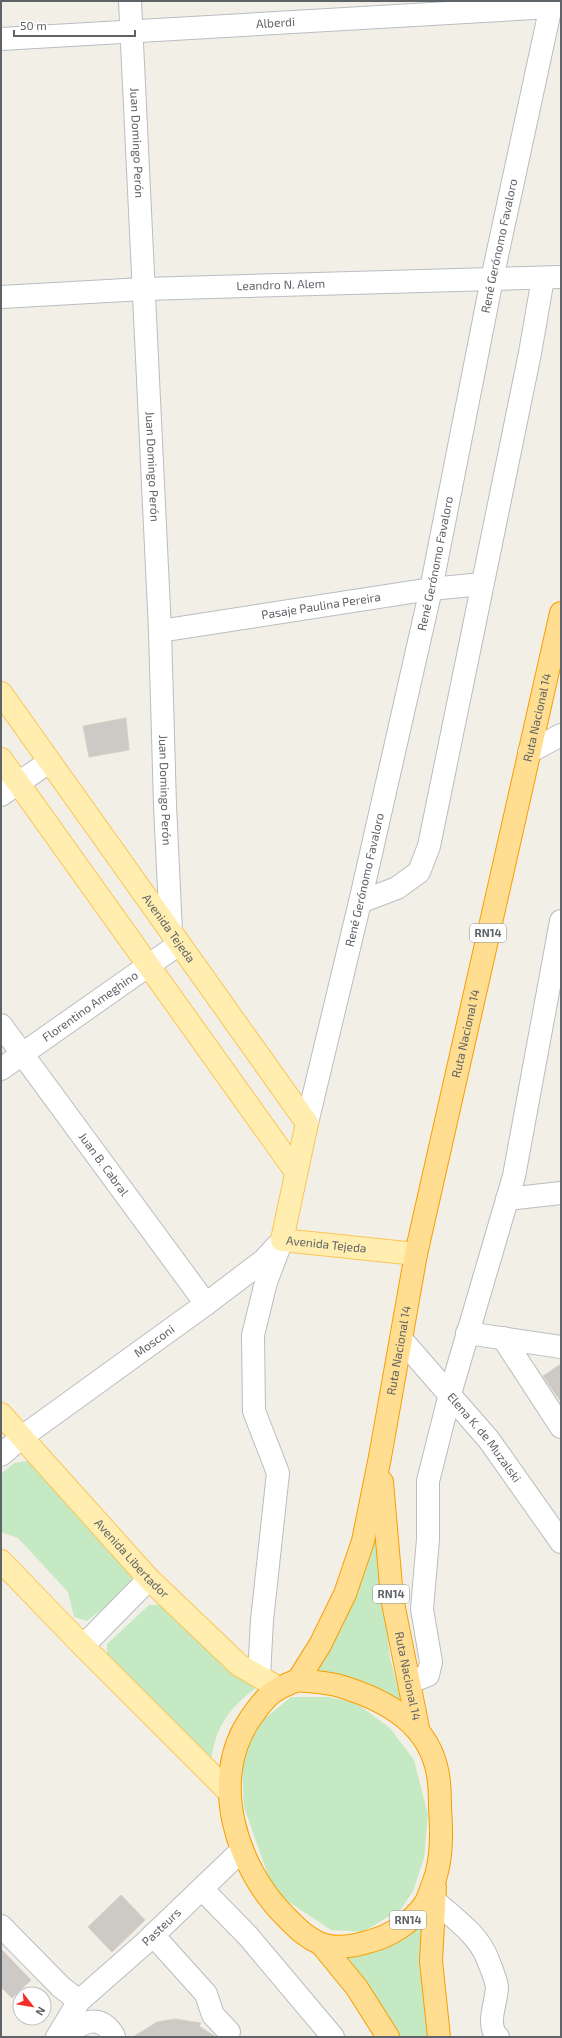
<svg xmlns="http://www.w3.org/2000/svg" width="562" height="2038" viewBox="0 0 562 2038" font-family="'Exo 2',sans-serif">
	<rect width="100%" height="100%" fill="#f2efe7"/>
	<g fill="#c5eac3">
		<path d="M28,1461L39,1469L134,1574L125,1591L87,1621L74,1617L68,1592L18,1538L1,1532V1474L14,1463Z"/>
		<path d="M375,1518L390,1658L402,1704L312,1674Z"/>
		<path d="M149,1605H161L257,1687C229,1708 215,1727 211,1762L107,1658V1644Z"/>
		<path d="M291,1697H328L356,1703L390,1728L414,1760L428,1815L424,1858L413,1891L401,1909L363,1932L331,1930L274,1892L244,1807L242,1770L248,1746L257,1725Z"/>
		<path d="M423,1918L430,2037H397L342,1955Z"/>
	</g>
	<g fill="#cdc9c4" stroke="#d7d0c5">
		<path d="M126,718L129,750L89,757L83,726Z"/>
		<path d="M561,1364V1402L543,1376Z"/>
		<path d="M121,1895L145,1920L112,1952L88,1927Z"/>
		<path d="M1,1949L31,1980L12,1998L1,1987Z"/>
		<path d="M175,2019L201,2023L199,2026L216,2037H133L157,2022Z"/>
	</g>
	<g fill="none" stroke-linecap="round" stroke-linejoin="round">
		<defs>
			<g id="minor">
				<path id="s1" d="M130,1L160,631L165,805L171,932"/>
				<path id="s2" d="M1,39L551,7"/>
				<path id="s3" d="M1,297L143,289L561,277"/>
				<path id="s4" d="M160,631L431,589L482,584"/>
				<path d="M529,752L561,735"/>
				<path d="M1,795L49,762"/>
				<path d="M360,902L397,888L419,872L429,846L530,353L543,278"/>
				<path id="s5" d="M1,1025L206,1304"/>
				<path id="s6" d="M1,1069L179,944"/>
				<path id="s7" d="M307,1123L360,902L431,589L492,279L552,1"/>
				<path d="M507,1199L561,1193"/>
				<path d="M467,1333L561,1347"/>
				<path d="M503,1338L561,1427"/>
				<path id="s8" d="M401,1339L489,1440L561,1542"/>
				<path id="s9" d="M1,1455L22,1437L206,1304L264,1260L276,1247"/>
				<path d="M83,1646L149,1579"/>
				<path d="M259,1676L262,1620L278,1473L254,1411L253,1335L266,1282L282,1240"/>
				<path d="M410,1682L428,1675L431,1662L422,1609L428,1539V1481L450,1394L514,1176L561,921"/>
				<path d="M202,1889L248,1936L333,2037"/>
				<path d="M436,1902C455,1919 479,1935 488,1960C491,1968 496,1979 497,1987C497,2002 485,2025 498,2037"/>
				<path d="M1,1926L61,1987L79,2001"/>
				<path d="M153,1935L206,1994L213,2015L229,2032"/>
				<path id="s10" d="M57,2037L79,2001L145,1943L242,1850"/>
				<path d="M60,2037C75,2029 92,2013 107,2027C110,2030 113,2033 114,2037"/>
			</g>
			<g id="major">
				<path id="s11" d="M1,693L307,1123L282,1240L416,1254"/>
				<path d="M1,759L296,1172"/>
				<path id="s12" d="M1,1414L149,1579L239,1665L277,1687"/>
				<path d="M1,1561L83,1646L228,1791"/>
			</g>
			<g id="highway">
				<path id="s13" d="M382,1482L392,1598L418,1728"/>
				<path id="s14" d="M298,1680L320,1645L345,1594L363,1541L380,1457L416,1254L561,613"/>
				<path d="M298,1680C313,1682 329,1682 343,1687C388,1701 430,1725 438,1775C440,1786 440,1798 440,1809C442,1833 442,1862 433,1884C430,1891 428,1900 424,1905C412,1922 390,1936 371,1941C355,1946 335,1950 319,1943C305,1937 296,1927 286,1917C237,1869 208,1780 250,1719C266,1696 271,1690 298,1680Z"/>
				<path d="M435,1887L431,1961L439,2037"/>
				<path d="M321,1944L357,1988L388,2037"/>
			</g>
		</defs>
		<use href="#minor" stroke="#b9bdc1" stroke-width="24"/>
		<use href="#major" stroke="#fcc556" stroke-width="24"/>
		<use href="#highway" stroke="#f99e00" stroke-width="24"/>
		<use href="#minor" stroke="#fff" stroke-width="22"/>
		<use href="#major" stroke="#ffeeaf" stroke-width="22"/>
		<use href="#highway" stroke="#ffdd91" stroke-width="22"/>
	</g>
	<g text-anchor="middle" stroke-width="4" stroke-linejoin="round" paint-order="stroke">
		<g fill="#fff" stroke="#8e9295" stroke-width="1">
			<rect x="470" y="924" width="36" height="18" rx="3"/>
			<rect x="373" y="1585" width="36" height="18" rx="3"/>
			<rect x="390" y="1911" width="36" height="18" rx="3"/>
		</g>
		<g font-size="11" font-weight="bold" fill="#5e6368">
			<text x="488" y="937">RN14</text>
			<text x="391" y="1598">RN14</text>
			<text x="408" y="1924">RN14</text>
		</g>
		<g font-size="12" fill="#5e6368" stroke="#fff">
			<text dy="4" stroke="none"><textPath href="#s2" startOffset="275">Alberdi</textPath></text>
			<text dy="4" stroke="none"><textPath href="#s1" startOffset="142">Juan Domingo Perón</textPath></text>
			<text dy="4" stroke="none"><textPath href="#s7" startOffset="898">René Gerónomo Favaloro</textPath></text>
			<text dy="4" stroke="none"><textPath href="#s3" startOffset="280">Leandro N. Alem</textPath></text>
			<text dy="4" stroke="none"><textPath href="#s1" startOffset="466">Juan Domingo Perón</textPath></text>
			<text dy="4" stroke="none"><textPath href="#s7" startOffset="574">René Gerónomo Favaloro</textPath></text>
			<text dy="4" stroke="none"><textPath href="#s4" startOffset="163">Pasaje Paulina Pereira</textPath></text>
			<text dy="4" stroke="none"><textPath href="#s14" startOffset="996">Ruta Nacional 14</textPath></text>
			<text dy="4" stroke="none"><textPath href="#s1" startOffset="790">Juan Domingo Perón</textPath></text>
			<text dy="4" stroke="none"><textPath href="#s7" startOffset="250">René Gerónomo Favaloro</textPath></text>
			<text dy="4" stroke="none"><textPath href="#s11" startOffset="289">Avenida Tejeda</textPath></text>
			<text dy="4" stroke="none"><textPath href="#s6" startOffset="109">Florentino Ameghino</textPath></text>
			<text dy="4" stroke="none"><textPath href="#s14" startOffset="672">Ruta Nacional 14</textPath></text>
			<text dy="4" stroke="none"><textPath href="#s5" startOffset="173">Juan B. Cabral</textPath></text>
			<text dy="4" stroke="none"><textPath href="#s11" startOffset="692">Avenida Tejeda</textPath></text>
			<text dy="4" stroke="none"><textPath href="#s9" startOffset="191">Mosconi</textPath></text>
			<text dy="4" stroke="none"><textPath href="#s14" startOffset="348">Ruta Nacional 14</textPath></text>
			<text dy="4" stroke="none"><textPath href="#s8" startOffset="129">Elena K. de Muzalski</textPath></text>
			<text dy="4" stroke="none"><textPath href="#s12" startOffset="195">Avenida Libertador</textPath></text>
			<text dy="4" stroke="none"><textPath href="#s13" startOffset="196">Ruta Nacional 14</textPath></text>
			<text dy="4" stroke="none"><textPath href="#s10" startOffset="153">Pasteurs</textPath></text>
		</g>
	</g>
	<rect width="562" height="2038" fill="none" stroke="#5e6368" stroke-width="4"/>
	<g transform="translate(32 2006) rotate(121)"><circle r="19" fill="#ffffff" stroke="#bfc1c3"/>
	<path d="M0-3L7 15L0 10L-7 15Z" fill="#f62e29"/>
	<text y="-6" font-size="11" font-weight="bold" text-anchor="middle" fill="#5e6368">N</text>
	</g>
	<path d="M14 30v6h121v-6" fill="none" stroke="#5e6368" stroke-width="2"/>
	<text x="20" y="30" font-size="12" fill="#5e6368" stroke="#ffffff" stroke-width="3" paint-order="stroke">50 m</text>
</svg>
